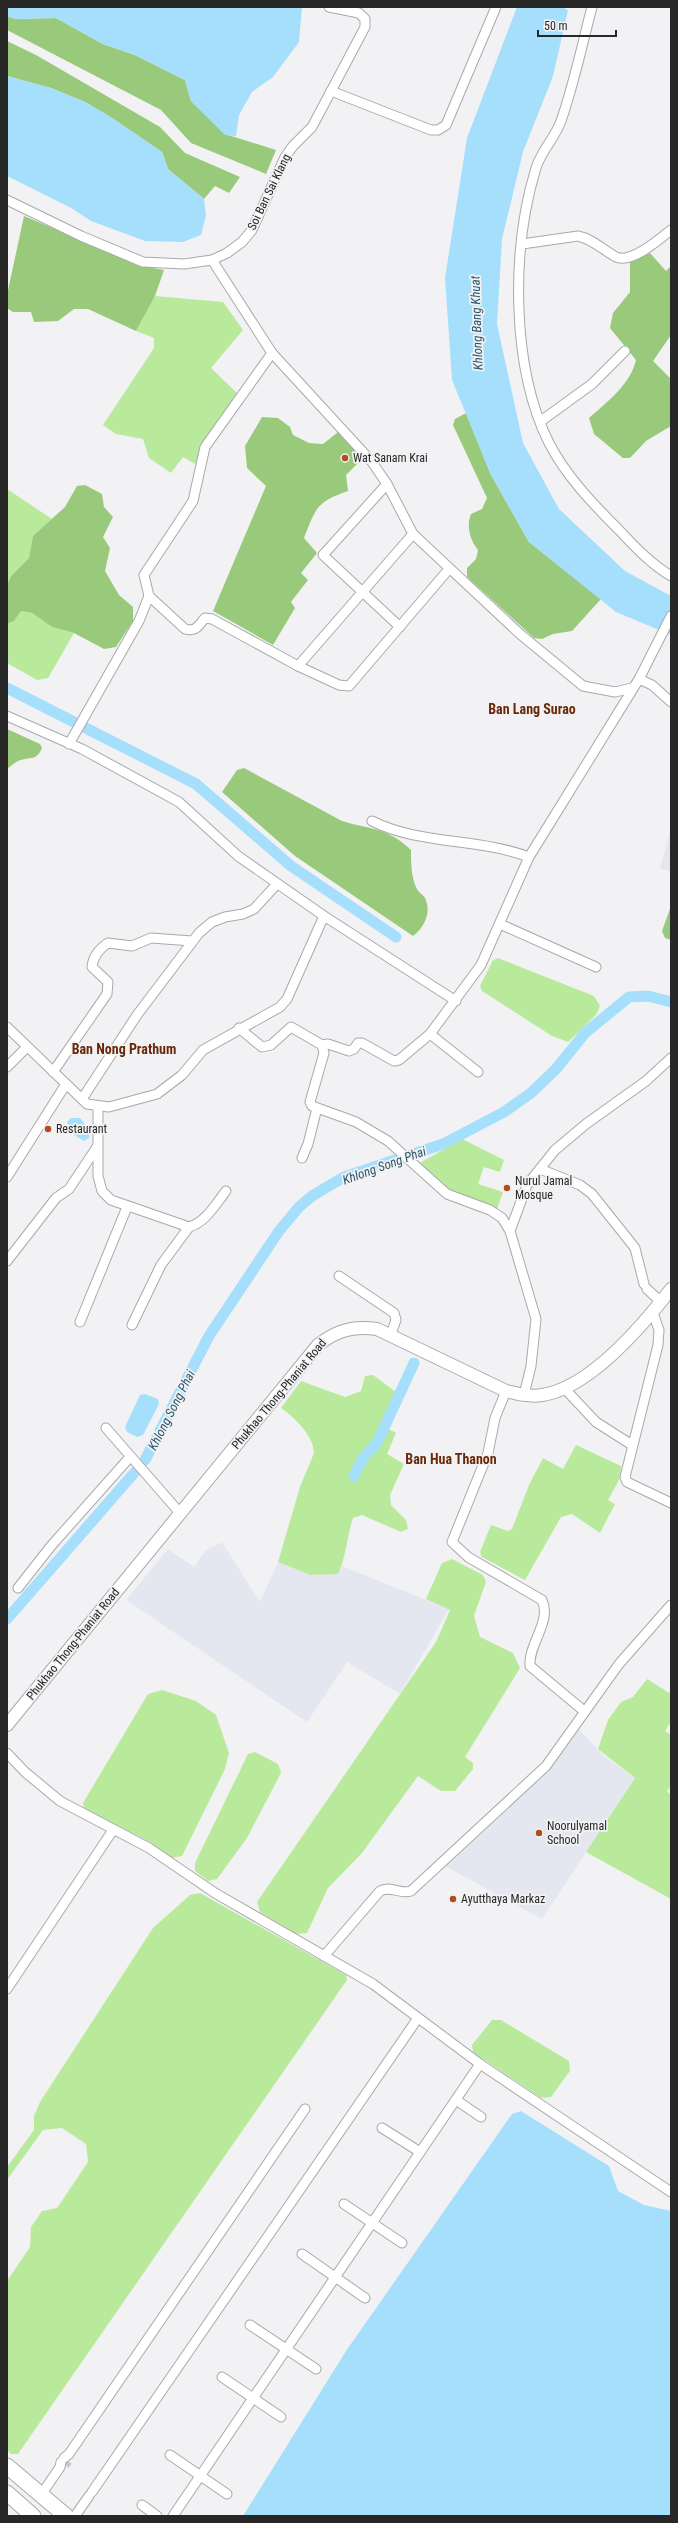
<svg xmlns="http://www.w3.org/2000/svg" width="678" height="2523" viewBox="0 0 678 2523" font-family="'Roboto Condensed',sans-serif">
	<rect width="100%" height="100%" fill="#f2f2f4"/>
	<g fill="#e4e7f0">
		<path d="M671,829V872L660,868Z"/>
		<path d="M222,1542L260,1602L278,1562L312,1575L338,1574L342,1566L449,1609L400,1694L347,1662L307,1722L126,1600L168,1549L194,1567L205,1551Z"/>
		<path d="M577,1727L604,1756L635,1778L542,1919L445,1866L549,1768Z"/>
	</g>
	<g fill="#b9ea9c">
		<path d="M155,296L223,302L243,330L211,368L238,394L197,465L183,457L171,473L149,458L143,439L116,434L103,425L154,348V338L136,331Z"/>
		<path d="M7,489L52,519L33,536L29,558L11,576L7,585Z"/>
		<path d="M21,611L32,613L52,627L74,633L48,678L37,680L7,663V624L14,621Z"/>
		<path d="M498,958L594,996L600,1006L596,1015L568,1042L552,1036L482,991L480,986L493,960Z"/>
		<path d="M462,1139L504,1160L500,1172L484,1167L478,1184L503,1192L497,1209L449,1192L418,1164Z"/>
		<path d="M373,1375L396,1392L382,1425L396,1433L387,1454L404,1464L390,1495L391,1505L406,1520L408,1529L401,1532L362,1515L353,1518C347,1536 346,1558 338,1574L311,1575L278,1562L300,1487L314,1453C314,1436 294,1417 281,1408L301,1381L345,1397L361,1391L365,1376Z"/>
		<path d="M576,1445L621,1466L619,1480L608,1500L615,1504L600,1533L572,1514L561,1517L525,1580L482,1557L480,1552L491,1525L508,1531L512,1529L529,1485L543,1458L563,1469Z"/>
		<path d="M452,1559L483,1575L486,1582L474,1616L480,1637L513,1653L520,1668L465,1757L473,1763V1769L455,1791H441L418,1776L362,1853L328,1888L307,1933L297,1934L260,1912L257,1902L436,1642L450,1610L426,1599L442,1563Z"/>
		<path d="M647,1679L671,1694V1721L665,1731L671,1735V1784L667,1792L671,1794V1899L586,1852L635,1778L598,1749L608,1720L621,1702L633,1697Z"/>
		<path d="M162,1690L196,1701L216,1715L229,1753L225,1769L182,1856L172,1858L150,1842L84,1808L83,1803L148,1694Z"/>
		<path d="M255,1752L278,1764L281,1773L247,1838L217,1879L208,1881L195,1871V1863L248,1754Z"/>
		<path d="M200,1893L346,1975L347,1980L18,2454H11L7,2450V2281L30,2247L31,2227L42,2211L57,2208L88,2162L86,2144L62,2128L43,2130L7,2180V2167L34,2130V2116L40,2102L153,1928L190,1895Z"/>
		<path d="M492,2020H501L569,2061L570,2071L551,2097L541,2098L473,2052L472,2045Z"/>
	</g>
	<g fill="#99ca7b">
		<path d="M7,16L16,19L56,18L103,44L135,55L185,80L191,101L225,134L276,150L266,174L191,143L161,110L7,30Z"/>
		<path d="M7,41L36,55L160,127L185,153L240,177L229,193L215,186L204,199L168,169L162,152L112,118L85,102L51,88L7,76Z"/>
		<path d="M24,216L142,266L164,270L155,296L136,331L88,309H74L58,321L34,322L31,312H13L7,308V295Z"/>
		<path d="M650,253L666,271L671,266V335L653,361L671,379V426L646,441L630,458H623L594,434L589,418C608,401 630,385 636,360L610,328L613,313L630,292V262Z"/>
		<path d="M466,413L491,475L529,542L601,599L572,631L553,634L542,639L534,638L467,577V568L476,559L478,550C470,540 466,526 471,514L482,509L487,498L453,425L455,419Z"/>
		<path d="M262,417L278,418L290,427L293,435L309,443L323,444L338,432L358,451L359,462L346,475L348,491C316,502 316,508 304,538L317,553L301,573L308,580L291,602L295,608L273,645L213,611L266,486L247,468L245,446Z"/>
		<path d="M85,485L102,494L104,507L113,517L103,537L110,548L105,571L119,595L133,607V621L116,647L104,649L74,633L52,627L32,613L21,611L14,621L7,624V585L11,576L29,558L33,536L65,507L77,486Z"/>
		<path d="M7,729L40,744L42,748C37,760 32,757 21,760C16,761 11,766 7,769Z"/>
		<path d="M244,768L342,821C371,830 387,827 411,850C411,862 411,878 417,889C419,893 424,895 425,898C432,913 424,928 413,936L295,856L222,792L237,770Z"/>
		<path d="M671,906V940L665,938L662,931Z"/>
	</g>
	<g fill="#a5dffc">
		<path d="M7,7H302L299,42L273,77L252,92L239,115L236,136L225,135L191,101L185,80L135,55L103,44L56,18L16,19L7,16Z"/>
		<path d="M517,7H562L568,10L553,76L523,152L502,239L497,324L523,443L559,509L625,571L671,596V635L616,612L529,542L491,475L452,380L445,278L467,138Z"/>
		<path d="M7,76L51,88L85,102L112,118L162,152L168,169L204,199L206,215L201,235L183,242L145,241L91,221L73,209L7,176Z"/>
		<path d="M71,1118H80L90,1131L89,1138L84,1141L71,1133L67,1122Z"/>
		<path d="M145,1394L158,1399L159,1404L143,1435L137,1437L127,1432L125,1427L140,1395Z"/>
		<path d="M521,2111L609,2166L618,2191L644,2205L671,2211V2516H243L346,2351L512,2114Z"/>
	</g>
	<g fill="none" stroke-linecap="round" stroke-linejoin="round">
		<g stroke="#a5dffc" stroke-width="11">
			<path d="M7,688L196,784L291,866L396,937"/>
			<path d="M145,1460L209,1336L279,1231L299,1207L312,1196L344,1177L443,1144L504,1112L531,1093L556,1069L585,1033L629,997L648,996L671,1002"/>
			<path d="M354,1476L363,1458L377,1443L414,1363"/>
			<path d="M7,1619L135,1472"/>
		</g>
		<path stroke="#c9c9cb" stroke-width="9" stroke-dasharray="9 4.5" stroke-linecap="butt" d="M65,2465L68,2461"/>
		<defs>
			<g id="minor">
				<path d="M592,7C582,45 574,84 561,121C555,138 541,151 536,168C511,249 511,367 549,443C566,476 593,504 619,530C635,547 651,564 671,576"/>
				<path d="M331,91L431,130H438L446,125L496,7"/>
				<path d="M7,200L81,236L143,262L184,264L212,260L227,253L242,242L252,230L285,157L293,146L312,127L365,27V19L359,13L329,7"/>
				<path d="M522,244L578,236C593,239 603,250 616,257C631,264 660,239 671,230"/>
				<path d="M212,260L272,353L372,462L387,484L413,534L520,634L583,686L615,692L632,688"/>
				<path d="M272,353L205,447L193,501L144,575L149,596L185,629C196,632 198,626 205,618L212,619L298,666L339,685L349,686L449,569"/>
				<path d="M541,421L592,384L625,351"/>
				<path d="M387,484L323,555L400,627"/>
				<path d="M671,616L639,679L652,685L671,702"/>
				<path d="M298,666L413,534"/>
				<path d="M7,716L82,749L179,802L238,856L324,916L456,1001"/>
				<path d="M69,744L139,621L149,596"/>
				<path d="M372,821C420,845 479,838 529,857"/>
				<path d="M500,924L596,967"/>
				<path d="M7,1027L87,1104L109,1107L157,1094L182,1075L203,1050L280,1007L287,999L324,916"/>
				<path d="M239,1028L262,1047L271,1045L291,1027L322,1045L324,1053L310,1102L312,1106L356,1122L388,1141L447,1194L490,1210L502,1218L510,1231L536,1319L531,1366L524,1395"/>
				<path d="M322,1045L328,1044L349,1051L354,1049L358,1043H362L394,1061L399,1060L430,1034"/>
				<path d="M7,1067L27,1047"/>
				<path d="M53,1072L107,994L108,982L92,967C93,956 99,949 108,943L132,946L151,938L192,941"/>
				<path d="M478,1072L430,1034L481,965L529,857L639,679"/>
				<path d="M82,1099L137,1015L199,933L212,922L225,917L243,914L254,909L277,884"/>
				<path d="M98,1107V1176L102,1191L111,1200L189,1227C206,1222 215,1205 226,1191"/>
				<path d="M302,1158L308,1144L317,1108"/>
				<path d="M540,1169L580,1185L592,1194L635,1248L644,1284"/>
				<path d="M7,1177L66,1084"/>
				<path d="M510,1231L527,1185L555,1150L586,1124L646,1081L671,1058"/>
				<path d="M7,1261L56,1198L69,1189L97,1147"/>
				<path d="M339,1276L394,1313L396,1320L391,1334"/>
				<path d="M647,1289L661,1302"/>
				<path d="M653,1313L659,1330L658,1345L625,1477L627,1482L671,1503"/>
				<path d="M80,1322L127,1207"/>
				<path d="M132,1325L161,1265L189,1227"/>
				<path d="M564,1388L596,1422L632,1445"/>
				<path d="M506,1391L495,1418L488,1453L452,1542L468,1557L542,1600C552,1622 528,1644 530,1666L584,1711"/>
				<path d="M106,1428L180,1513"/>
				<path d="M18,1588L51,1546L130,1457"/>
				<path d="M7,1753L25,1772L60,1801L149,1848L215,1893L373,1984L480,2064L671,2192"/>
				<path d="M324,1956L380,1891C391,1885 401,1895 411,1891L546,1766L619,1664L671,1605"/>
				<path d="M7,1989L113,1830"/>
				<path d="M456,2100L481,2117"/>
				<path d="M382,2128L420,2152"/>
				<path d="M344,2204L402,2243"/>
				<path d="M302,2254L365,2298"/>
				<path d="M250,2325L316,2369"/>
				<path d="M222,2377L281,2417"/>
				<path d="M170,2455L227,2494"/>
				<path d="M64,2458L69,2454L305,2109"/>
				<path d="M92,2492L418,2018"/>
				<path d="M41,2495L60,2467L61,2462"/>
				<path d="M142,2505L157,2516"/>
				<path d="M75,2516L89,2496"/>
				<path d="M173,2516L480,2064"/>
			</g>
			<path id="tertiary" d="M7,1725L318,1345C337,1330 353,1326 377,1329L506,1391C518,1394 530,1397 542,1395C590,1388 643,1325 671,1289"/>
			<g id="primary">
				<path d="M7,2466L66,2516"/>
				<path d="M7,2493L33,2516"/>
			</g>
		</defs>
		<use href="#minor" stroke="#a8a9aa" stroke-width="11"/>
		<use href="#tertiary" stroke="#a8a9aa" stroke-width="14"/>
		<use href="#primary" stroke="#a8a9aa" stroke-width="17"/>
		<use href="#minor" stroke="#fff" stroke-width="9"/>
		<use href="#tertiary" stroke="#fff" stroke-width="12"/>
		<use href="#primary" stroke="#fff" stroke-width="15"/>
	</g>
	<g fill="#b14c1c" stroke="#f2f2f4" stroke-width="1.5">
		<circle cx="345" cy="458" r="4"/>
		<circle cx="48" cy="1129" r="4"/>
		<circle cx="507" cy="1188" r="4"/>
		<circle cx="539" cy="1833" r="4"/>
		<circle cx="453" cy="1899" r="4"/>
	</g>
	<g text-anchor="middle" stroke-width="3.5" stroke-linejoin="round" paint-order="stroke">
		<g font-size="12" fill="#272728" stroke="#f2f2f4">
			<text transform="translate(269 192) rotate(-64)" y="4">Soi Ban Sai Klang</text>
			<text transform="translate(279 1394) rotate(-50)" y="4">Phukhao Thong-Phaniat Road</text>
			<text transform="translate(73 1644) rotate(-51)" y="4">Phukhao Thong-Phaniat Road</text>
		</g>
		<g font-size="12" fill="#272728" stroke="#f2f2f4" text-anchor="start">
			<text x="353" y="462">Wat Sanam Krai</text>
			<text x="56" y="1133">Restaurant</text>
			<text x="515" y="1185">Nurul Jamal<tspan x="515" dy="14">Mosque</tspan></text>
			<text x="547" y="1830">Noorulyamal<tspan x="547" dy="14">School</tspan></text>
			<text x="461" y="1903">Ayutthaya Markaz</text>
		</g>
		<g font-size="13" font-style="italic" fill="#2a576b" stroke="#f2f2f4">
			<text transform="translate(476 323) rotate(-92)" y="5">Khlong Bang Khuat</text>
			<text transform="translate(384 1165) rotate(-20)" y="5">Khlong Song Phai</text>
			<text transform="translate(171 1410) rotate(-63)" y="5">Khlong Song Phai</text>
		</g>
		<g font-size="14" font-weight="bold" fill="#68290a" stroke="#f2f2f4">
			<text x="532" y="714">Ban Lang Surao</text>
			<text x="124" y="1054">Ban Nong Prathum</text>
			<text x="451" y="1464">Ban Hua Thanon</text>
		</g>
	</g>
	<rect width="678" height="2523" fill="none" stroke="#272728" stroke-width="16"/>
	<path d="M538 30v6h78v-6" fill="none" stroke="#272728" stroke-width="2"/>
	<text x="544" y="30" font-size="12" fill="#272728" stroke="#f2f2f4" stroke-width="3" paint-order="stroke">50 m</text>
</svg>
